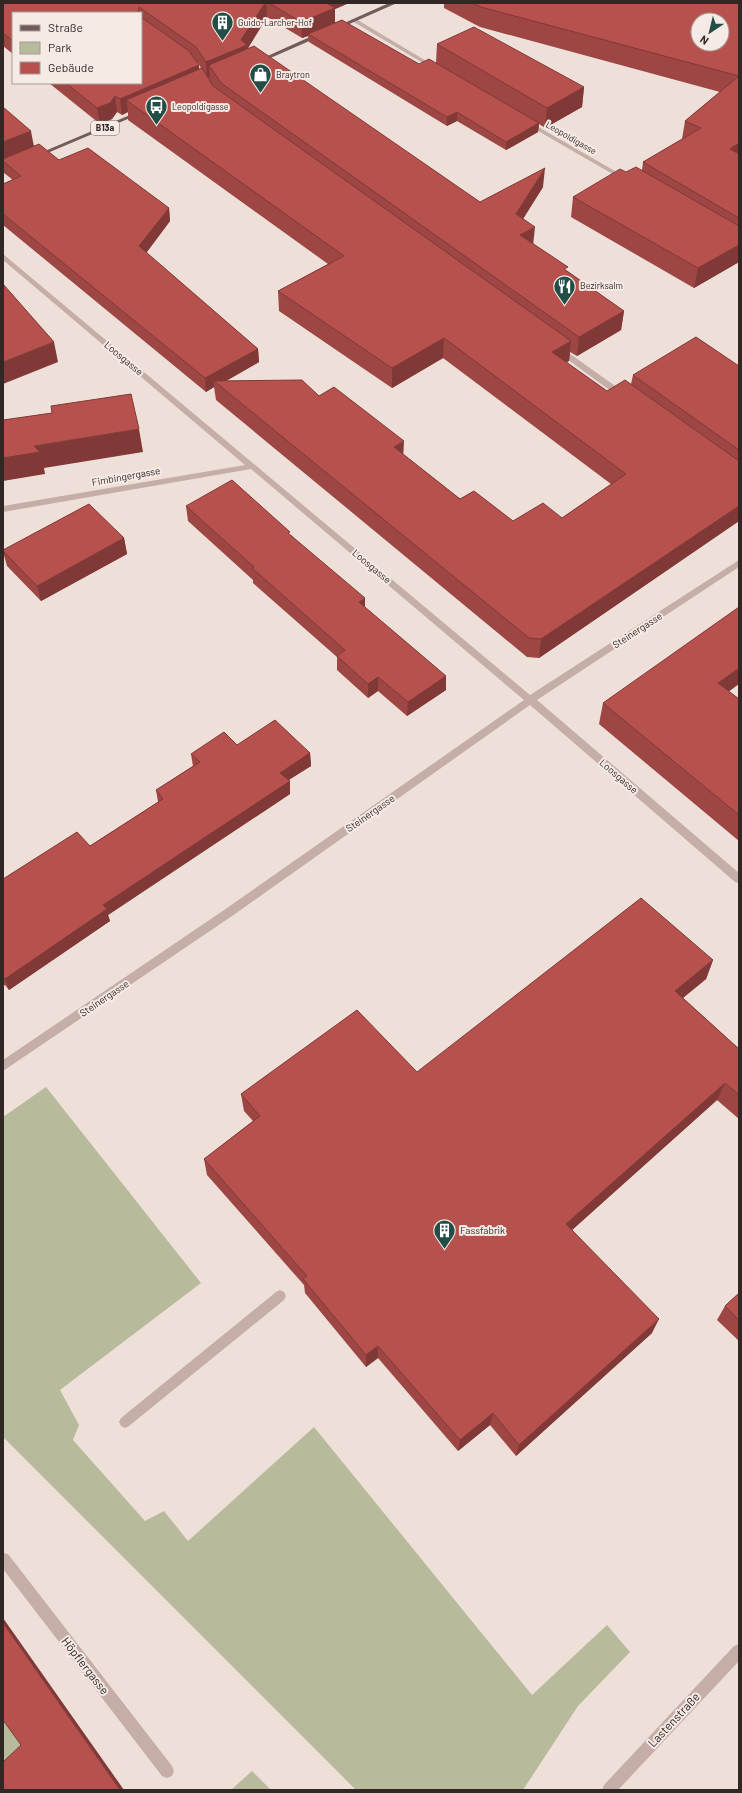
<svg xmlns="http://www.w3.org/2000/svg" width="742" height="1793" viewBox="0 0 742 1793" font-family="Barlow,sans-serif">
	<rect width="100%" height="100%" fill="#eee0d9"/>
	<g fill="#b7bb9b">
		<path d="M46,1087L201,1283L60,1390L79,1425L73,1440L145,1521L164,1511L188,1541L314,1427L532,1695L607,1625L630,1652L578,1706L523,1790H356L3,1437V1117Z"/>
		<path d="M3,1713L28,1749L3,1773Z"/>
		<path d="M252,1771L271,1790H231Z"/>
	</g>
	<g fill="none" stroke-linecap="round" stroke-linejoin="round">
		<path fill="#c4aea7" fill-rule="evenodd" d="M280,1290L284,1292L286,1296L284,1300L129,1426L125,1428L121,1426L119,1422L121,1418L276,1292Z"/>
		<g fill="#c4aea7" fill-rule="evenodd">
			<path d="M352,19H356L438,68L433,69L352,21Z"/>
			<path d="M528,121L627,178L629,179L623,180L526,124V122Z"/>
			<path d="M3,254L530,695L739,560V567L537,700L739,873V883L735,882L530,705L235,914L3,1071V1060L227,908L524,700L251,469L3,512V506L245,465L3,260Z"/>
			<path d="M3,1553L8,1554L172,1766L174,1771L172,1776L167,1778L162,1776L3,1569Z"/>
		</g>
		<g fill="#c4aea7" fill-rule="evenodd">
			<path d="M559,346L625,393V397H619L556,351V347Z"/>
			<path d="M739,1644V1661L618,1790H602L604,1785L734,1646Z"/>
		</g>
		<g fill="#725c59" fill-rule="evenodd">
			<path d="M389,3H397L338,29L333,28Z"/>
			<path d="M321,32L324,34L323,35L259,63L254,62Z"/>
			<path d="M137,112L142,113L38,157L33,156Z"/>
		</g>
	</g>
	<g fill="#9d4643" fill-rule="evenodd">
		<path d="M3,3H349L335,9V22L419,64L436,63L437,44L584,87L582,107L545,128L539,124L538,132L506,150L457,121L447,126L309,42L308,36L302,38L267,17L248,48V49L480,202L543,187L523,219L533,244L567,271L624,311L621,330L577,356L570,352L569,361L566,362L607,391L631,384L633,375L739,366V521L539,658L527,657L216,400L214,387L206,392L3,225V184L13,180L4,173L3,166V107L34,146L59,160L169,208L170,221L146,253L258,349L259,362L226,381L319,396L403,454L460,499L513,521L562,518L611,484L443,358L392,388L279,311L278,291L328,264L128,120V112L122,115L117,112L112,119L100,124L49,83H141V13H13V54L3,46ZM196,62L198,63L201,68L199,69Z"/>
		<path d="M444,3H739V262L694,288L571,217L573,197L626,172L642,170L643,162L682,139L685,121L720,92L480,27L444,8Z"/>
		<path d="M186,506L291,535L365,608L446,676V690L407,716L378,691L368,698L337,670V657L253,583V580L188,521Z"/>
		<path d="M124,538L127,554L41,601L7,566L3,552V550Z"/>
		<path d="M729,692L739,699V841L599,724L603,703Z"/>
		<path d="M237,745L310,753L311,766L288,780L290,794L108,915L110,921L9,990L5,985L3,986V879L90,846L158,802L156,790L193,766L191,754Z"/>
		<path d="M713,960L706,979L683,998L739,1049V1119L717,1100L572,1230L652,1333L516,1456L490,1425L458,1451L378,1358L366,1367L305,1293L304,1285L207,1175L204,1159L253,1121L244,1111L241,1094L417,1072Z"/>
		<path d="M739,1293V1341L717,1320L725,1306Z"/>
	</g>
	<g fill="#803937">
		<path d="M265,3H266L267,17L248,48V61L209,65L210,77L207,78L206,62L241,40Z"/>
		<path d="M319,3H349L335,9V24L308,34V36L302,38L301,22Z"/>
		<path d="M199,65L200,82L126,100L128,112L122,115L120,99Z"/>
		<path d="M584,87L582,107L545,128L547,108Z"/>
		<path d="M115,96L117,112L112,119L100,124L97,108Z"/>
		<path d="M457,112V121L447,126V117Z"/>
		<path d="M539,123L538,132L506,150V142Z"/>
		<path d="M31,131L35,152L3,161V142Z"/>
		<path d="M739,136V160L730,149Z"/>
		<path d="M545,168L543,187L514,233L516,214Z"/>
		<path d="M169,208L170,221L141,260L139,246Z"/>
		<path d="M535,227L533,246L520,235Z"/>
		<path d="M739,245V262L694,288L698,268Z"/>
		<path d="M624,311L621,330L577,356L579,337Z"/>
		<path d="M444,338L443,358L392,388V368Z"/>
		<path d="M571,341L569,361L550,372L552,352Z"/>
		<path d="M54,342L58,362L3,384V362Z"/>
		<path d="M258,349L259,362L219,385L214,381V387L206,392L205,378Z"/>
		<path d="M139,429L143,452L44,468L45,474L3,481V458L34,446Z"/>
		<path d="M404,441L403,461L394,447Z"/>
		<path d="M739,506V521L539,658L541,639Z"/>
		<path d="M124,538L127,554L41,601L37,586Z"/>
		<path d="M365,598V613L359,602Z"/>
		<path d="M739,668V684L712,704L718,683Z"/>
		<path d="M446,676V690L407,716L408,702Z"/>
		<path d="M378,677V691L368,698V684Z"/>
		<path d="M310,753L311,766L281,785L280,773Z"/>
		<path d="M290,781V794L108,915L110,921L9,990L5,979L103,905Z"/>
		<path d="M713,960L706,979L669,1009L675,991Z"/>
		<path d="M725,1083L717,1100L562,1239L566,1224Z"/>
		<path d="M659,1319L652,1333L516,1456L519,1445Z"/>
		<path d="M378,1346V1358L366,1367V1355Z"/>
		<path d="M493,1413L490,1425L458,1451L460,1440Z"/>
		<path d="M3,1618L124,1790H120L3,1623Z"/>
	</g>
	<g fill="#b7514e" stroke="#803937" fill-rule="evenodd">
		<path d="M3,3H265L241,40L247,45L206,62L196,47L139,7L138,13H13V41L3,33Z"/>
		<path d="M269,3H326L335,8L301,22Z"/>
		<path d="M473,3H739V76L481,7ZM698,20H722V44H698Z"/>
		<path d="M141,17L189,51L199,65L120,99L115,96L110,103L97,108L66,83H141Z"/>
		<path d="M342,20L419,64L429,59L539,123L506,142L457,112L447,117L308,34Z"/>
		<path d="M474,27L584,87L547,108L437,44Z"/>
		<path d="M254,46L480,202L545,168L516,214L535,227L520,235L568,267L564,269L624,311L579,337L221,83L209,65Z"/>
		<path d="M202,68L213,86L571,341L552,352L607,391L625,380L739,461V506L541,639L529,638L214,381L302,380L319,396L334,387L404,441L394,447L460,499L474,491L513,521L543,503L562,518L626,474L444,338L392,368L278,291L344,256L126,100Z"/>
		<path d="M739,76V143L730,149L739,154V218L643,162L701,128L685,121Z"/>
		<path d="M3,107L31,131L3,142Z"/>
		<path d="M39,144L59,160L88,148L169,208L139,246L258,349L205,378L3,214V184L21,176L3,161V159Z"/>
		<path d="M636,167L739,226V245L698,268L573,197L620,169L626,172Z"/>
		<path d="M3,284L54,342L3,362Z"/>
		<path d="M696,337L739,366V450L633,375Z"/>
		<path d="M131,394L139,429L34,446L40,452L3,458V420L52,413L51,406Z"/>
		<path d="M232,480L290,532L288,533L365,598L359,602L446,676L408,702L378,677L368,684L337,656L345,650L252,568L254,567L186,506Z"/>
		<path d="M89,504L124,538L37,586L3,551V550Z"/>
		<path d="M739,607V668L718,683L739,699V815L603,703Z"/>
		<path d="M275,720L310,753L280,773L290,781L103,905L107,909L5,979L3,977V879L77,832L90,846L163,799L156,790L200,762L191,754L224,732L237,745Z"/>
		<path d="M641,898L713,960L675,991L739,1049V1095L725,1083L566,1224L659,1319L519,1445L493,1413L460,1440L378,1346L366,1355L303,1279L307,1276L204,1159L260,1116L241,1094L357,1010L417,1072Z"/>
		<path d="M739,1293V1320L725,1306Z"/>
		<path d="M3,1623L120,1790H3V1762L21,1745L3,1720Z"/>
	</g>
	<defs>
		<symbol id="building-pin" viewBox="-11 -11 22 30"><path d="M0 17L-7.5 6A9.5 9.5 0 1 1 7.5 6Z" fill="#214e47" stroke="#f6eae5"/><path d="M-4-6H4V6H1V3H-1V6H-4ZM-2.5-4.3h1.7v1.8h-1.7ZM.8-4.3h1.7v1.8H.8ZM-2.5-1h1.7V.8h-1.7ZM.8-1h1.7V.8H.8Z" fill="#fff"/></symbol>
		<symbol id="shop-pin" viewBox="-11 -11 22 30"><path d="M0 17L-7.5 6A9.5 9.5 0 1 1 7.5 6Z" fill="#214e47" stroke="#f6eae5"/><path d="M-5-2.5h2.3a2.7 3.5 0 0 1 5.4 0H5L5.5 6h-11ZM-1.5-2.5h3a1.5 2.3 0 0 0-3 0Z" fill="#fff"/></symbol>
		<symbol id="bus-pin" viewBox="-11 -11 22 30"><path d="M0 17L-7.5 6A9.5 9.5 0 1 1 7.5 6Z" fill="#214e47" stroke="#f6eae5"/><path d="M-5-6H5V4H4V6H2V4H-2V6H-4V4H-5ZM-3.5-4V0h7V-4ZM-3.5 1.2v1.5H-2V1.2ZM2 1.2v1.5H3.5V1.2Z" fill="#fff"/></symbol>
		<symbol id="restaurant-pin" viewBox="-11 -11 22 30"><path d="M0 17L-7.5 6A9.5 9.5 0 1 1 7.5 6Z" fill="#214e47" stroke="#f6eae5"/><path d="M-5-6h1v4h1v-4h1v4h1v-4h1v5L-1.5 .5V6h-2V.5L-5-1ZM5-6V6H3V1.5H1.5Q1.5-4 5-6Z" fill="#fff"/></symbol>
	</defs>
	<g fill-rule="evenodd">
		<use href="#building-pin" x="210" y="10" width="25" height="34"/>
		<use href="#shop-pin" x="248" y="62" width="25" height="34"/>
		<use href="#bus-pin" x="144" y="94" width="25" height="34"/>
		<use href="#restaurant-pin" x="552" y="274" width="25" height="34"/>
		<use href="#building-pin" x="432" y="1218" width="25" height="34"/>
	</g>
	<g text-anchor="middle" stroke-width="4" stroke-linejoin="round" paint-order="stroke">
		<g font-size="9" fill="#312826" stroke="#f6eae5" text-anchor="start">
			<text x="238" y="26">Guido-Larcher-Hof</text>
			<text x="276" y="78">Braytron</text>
			<text x="172" y="110">Leopoldigasse</text>
			<text x="580" y="289">Bezirksalm</text>
		</g>
		<rect fill="#f6eae5" stroke="#6c625f" stroke-width="1" x="91" y="121" width="28" height="14" rx="3"/>
		<g font-size="9" font-weight="bold" fill="#312826">
			<text x="105" y="131">B13a</text>
		</g>
		<g font-size="9" fill="#312826" stroke="#f6eae5">
			<text transform="translate(571 138) rotate(30)" y="3">Leopoldigasse</text>
		</g>
		<g font-size="10" fill="#312826" stroke="#f6eae5">
			<text transform="translate(124 358) rotate(40)" y="4">Loosgasse</text>
			<text transform="translate(126 476) rotate(-10)" y="4">Fimbingergasse</text>
			<text transform="translate(372 566) rotate(40)" y="4">Loosgasse</text>
			<text transform="translate(637 630) rotate(-33)" y="4">Steinergasse</text>
			<text transform="translate(619 776) rotate(41)" y="4">Loosgasse</text>
			<text transform="translate(370 813) rotate(-35)" y="4">Steinergasse</text>
			<text transform="translate(104 998) rotate(-34)" y="4">Steinergasse</text>
		</g>
		<g font-size="10" fill="#312826" stroke="#f6eae5" text-anchor="start">
			<text x="460" y="1234">Fassfabrik</text>
		</g>
		<g font-size="12" fill="#312826" stroke="#f6eae5">
			<text transform="translate(85 1666) rotate(52)" y="4">Höpflergasse</text>
			<text transform="translate(674 1720) rotate(-47)" y="4">Lastenstraße</text>
		</g>
	</g>
	<rect width="742" height="1793" fill="none" stroke="#312826" stroke-width="8"/>
	<rect x="12" y="12" width="130" height="72" fill="#f6eae5" stroke="#a79c99"/>
	<rect x="20" y="25" width="20" height="6" fill="#725c59" stroke="#a79c99"/>
	<text x="48" y="32" font-size="12" fill="#312826">Straße</text>
	<rect x="20" y="42" width="20" height="12" fill="#b7bb9b" stroke="#a79c99"/>
	<text x="48" y="52" font-size="12" fill="#312826">Park</text>
	<rect x="20" y="62" width="20" height="12" fill="#b7514e" stroke="#a79c99"/>
	<text x="48" y="72" font-size="12" fill="#312826">Gebäude</text>
	<g transform="translate(710 32) rotate(215)"><circle r="19" fill="#f6eae5" stroke="#a79c99"/>
	<path d="M0-3L7 15L0 10L-7 15Z" fill="#214e47"/>
	<text y="-6" font-size="11" font-weight="bold" text-anchor="middle" fill="#312826">N</text>
	</g>
</svg>
